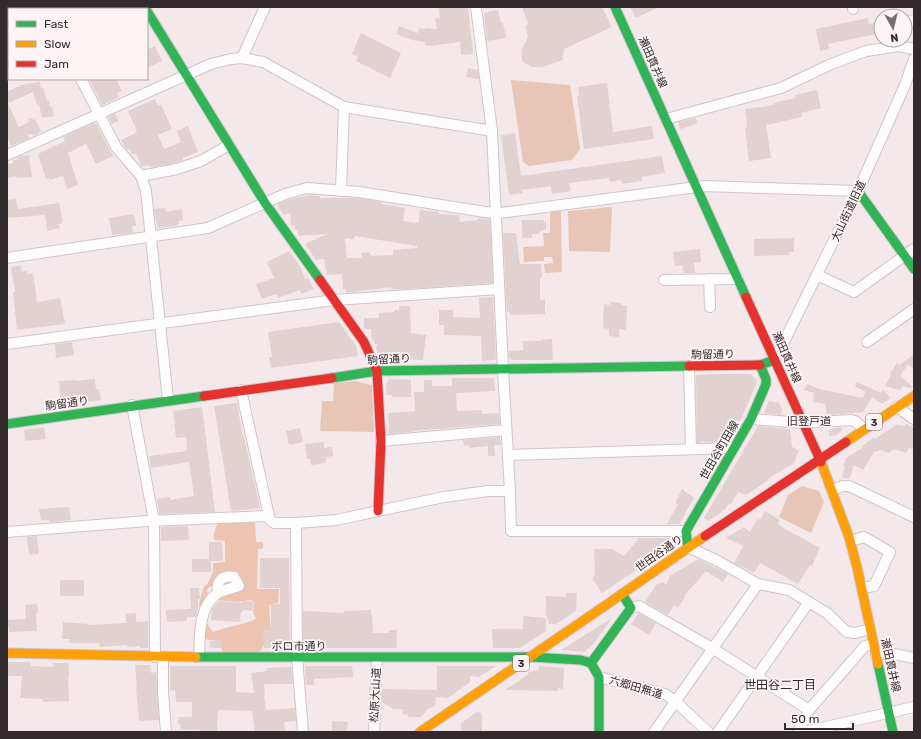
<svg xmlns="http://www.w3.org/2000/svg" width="921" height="739" viewBox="0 0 921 739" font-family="Rubik,'Noto Sans JP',sans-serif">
	<rect width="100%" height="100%" fill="#f5e8eb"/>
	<g fill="#e7c6b8">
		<path d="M511,80L570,85L580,149L572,160L529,166L523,162Z"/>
		<path d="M612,207L610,252L569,251L568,211Z"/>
		<path d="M561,211L562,272L545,273L544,264L553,263L552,257H544V261L524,262L523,247L544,246L543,233H550V212Z"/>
		<path d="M355,381L372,385L374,432L320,431L322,401H333L334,383Z"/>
		<path d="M802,486L819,491L824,502L811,533L779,517L788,495Z"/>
	</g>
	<path fill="#edc3b1" d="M255,518L256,542H263V548L258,549L257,589H279L278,603L269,605L271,633L260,652H223L217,640H208L203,636L206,622L213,632L225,628L246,623L256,619L253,612L254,602L251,600L238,602L216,600L228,588L215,583L213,586L209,587L207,590L209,600L200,611L199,604L203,588L208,583L213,571V563L225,562V541L215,540L213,537L216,527L220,520Z"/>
	<g fill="#e2d1d1" fill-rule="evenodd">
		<path d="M439,7H468L473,54L461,55L460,42L430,46L425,45V42L412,40L396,34L399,26L418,33L419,28L425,29L426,28L437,29L435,19L440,18Z"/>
		<path d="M522,7H602L612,27L564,49L563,60L542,67H531L522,61V49L528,37L525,26L528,24Z"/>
		<path d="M630,7H659L636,18Z"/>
		<path d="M498,10L501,23H503L506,38L487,41L484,13Z"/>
		<path d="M868,18L869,24L874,23L876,34L828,44L829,49L820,51L816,29Z"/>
		<path d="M361,33L401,53L390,78L356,61L358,57L352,54Z"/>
		<path d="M155,46L162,61L147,68V50Z"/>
		<path d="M468,68L478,70L479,79L466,77Z"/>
		<path d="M89,79H116L122,91L117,93L119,97L102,105Z"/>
		<path d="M40,82L41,88L43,87L47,101H49L50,107H52L54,116L42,118L39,104L37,105L33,92L9,103L7,98V92L21,85Z"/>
		<path d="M607,83L613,132L652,126L654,139L584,149L577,96H579L578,87Z"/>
		<path d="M817,90L821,108L801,113L802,117L766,125L771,158L749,161L745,128L747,127L745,109L774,105L773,103L796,98L795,95Z"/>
		<path d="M155,99L158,106L161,104L172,129L158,135L164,149L181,142L177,131L188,126L198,152L183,158V160L175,163L152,167L147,165L142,167L136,153L132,155L130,148L127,150L121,140L136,133L135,132L137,131L128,111Z"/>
		<path d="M7,101L19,127L29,122L28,119L31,118L33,120L35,119L41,131L39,132V133L33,136L32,134H28L29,138L11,146L7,137Z"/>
		<path d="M115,114L119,121L112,124L108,117Z"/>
		<path d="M696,118L697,124L680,129L678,122Z"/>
		<path d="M94,123L97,125L113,156L96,164L86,144L68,153L78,185L67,189L63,176L49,180V178L46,179L38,154L65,141L63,137Z"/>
		<path d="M515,133L521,176L662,156L665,173L642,177V181L622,184L621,180L610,182L609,178L569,183L571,191L552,194L551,186L522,190L523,193L509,195L501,135Z"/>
		<path d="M29,155L32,177L16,178V176L7,178V164L13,163V160H17L16,158L20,156Z"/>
		<path d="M310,195L320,196V198H358L381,202L382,204L405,208L403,221L418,223L420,210L439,212V214L459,215L460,222L478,220V218L490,219L493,283L405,289H391V287L346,293V289H343L342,274L327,275L324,259L316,260L305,244L327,234L299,236L297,230H295V226L291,225L290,213L284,215L278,207V204L287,200ZM355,236L417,246V248L393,250V255L373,256L370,255V252L361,253L362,258H347L345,238L353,239Z"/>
		<path d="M16,199L18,209L59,203L63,223L59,224L60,228L47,231L45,215L7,218V200Z"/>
		<path d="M165,208L166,212L182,209L183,220L178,221L179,224L176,226L158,228L154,209Z"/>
		<path d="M134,214L136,226H132L133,233L112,235L109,218Z"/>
		<path d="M522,220H544V222H546V229L539,232V234H532V238H522Z"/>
		<path d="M503,233H516L520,264H541L542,278L540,277V300H545V314L510,315V312H507Z"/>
		<path d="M794,238V252H789V255L754,256V239Z"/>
		<path d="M700,249L701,262L694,263L695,273H683L682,265L675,266L673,252Z"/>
		<path d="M289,251L301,268L305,279L308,278L314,289L301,294L300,290L278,298L276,294L262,299L256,284L274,278L267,262Z"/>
		<path d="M21,265L22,272L27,271L28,274L33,273L37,302L60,298L65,324L17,330L13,292H15L11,267Z"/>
		<path d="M493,297L496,360L482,361L481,336L444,335V325H439V310H453V317L480,318L479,298Z"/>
		<path d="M610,302L621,303V305L627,306L626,330L619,329V337L609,336V329L603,328L604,304L610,305Z"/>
		<path d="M399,306H410L411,333L426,335L423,360L388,358L387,362L381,358L376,349L377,344H375L371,337V329H365L364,328V318H379V313L394,312V310H399Z"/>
		<path d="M339,322L356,346L358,356L271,368L269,357H272L268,332Z"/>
		<path d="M552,339L553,360H511L510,358H509V351L523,350V341H541V340Z"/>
		<path d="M72,342L74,355L56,358L55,344Z"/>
		<path d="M914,354V369L908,364L900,376L913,387L910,388L902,386L900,390L885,386L891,375L890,374L897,363L900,365Z"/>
		<path d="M717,374H752V376L755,378L757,382L743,415L727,442H705L702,441V442L697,443L696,375Z"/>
		<path d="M452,378H494L495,391L456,393L457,411L481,410L482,411V414L499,413L500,424L413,431V432L389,434L388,413L415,411L414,392H424V380H432V386H452Z"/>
		<path d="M95,379L96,389H99L101,400L77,403V405L61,407L59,381L75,380V381Z"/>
		<path d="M389,379L411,380V397H392V395H387L386,385Z"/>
		<path d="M857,382L881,393L883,389L890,398L882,404L872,397L863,412L827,415L825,404L813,402L814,393L804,390L807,384L820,389L863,398L865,392L855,386Z"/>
		<path d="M769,401L779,403L782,409L781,415L764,413Z"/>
		<path d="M237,403L243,437H244L260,508L231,511L214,406Z"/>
		<path d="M202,407L215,512L159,514L157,499L170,497V500L194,496L189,462L151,468L149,456L187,451L186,437L176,438L173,411Z"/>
		<path d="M906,424L914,428V449L909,448L906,453L894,449L889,453L884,452L882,450L874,452L863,470L854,465L849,479L842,477L845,467H843L846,458L862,448V446L874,437L875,439L896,425L905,426Z"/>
		<path d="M758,426L790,429L792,447L799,450L794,463L769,478L767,481L746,495L738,492L731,504L729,503L725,510L723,509L722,512L708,521L704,518Z"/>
		<path d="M44,427L46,439L25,441L24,430Z"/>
		<path d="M839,427L843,429L837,435L829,436V430Z"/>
		<path d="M300,428L303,442L289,445L286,431Z"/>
		<path d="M500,437L501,445H494L495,456H488V446L469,448V445L464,446L463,440Z"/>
		<path d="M324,442V448L332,447L333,456L326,457V463L311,465L310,459H307L305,444Z"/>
		<path d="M682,489L694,498L679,524H667L678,504L675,503Z"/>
		<path d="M69,507L71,520L49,522V520H41L39,509Z"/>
		<path d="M765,511L780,520L778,524L781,525L780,526L820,548L812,566L810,565L798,584L760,563L754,573L734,563L743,546L726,538L744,527L750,532L757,519L760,520Z"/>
		<path d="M188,526L189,540L161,541V527Z"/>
		<path d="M37,536L39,554L29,555L27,537Z"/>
		<path d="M639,538H671L657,556L602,593L592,578L595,574L594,549H612L624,556Z"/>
		<path d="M209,542H222L223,561H211V572H192V559H209Z"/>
		<path d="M260,558H289L290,648H264L263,631L271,630V604H280V588H260Z"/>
		<path d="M698,559L728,574L723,582L706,571L684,596L685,597L678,608L674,605L668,615L645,602L656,585L663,582L666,585L670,576Z"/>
		<rect x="60" y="580" width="24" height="16"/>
		<path d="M190,588H199L200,599H198V609L196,617H187V621L167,622L166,610L191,609Z"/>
		<path d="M566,593H577L576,611L556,624H549L546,614V596L566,597Z"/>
		<path d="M219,601L241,603L244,601L253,602L252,611L243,610V612H241L240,622L211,620L212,609Z"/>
		<path d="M37,604L38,613H36L37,631L9,632V627L7,628V620L26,619L25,605Z"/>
		<path d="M371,610V615H372L373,633H389V630H397V648H303V611L344,613V611Z"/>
		<path d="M136,613V622L148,621V648H140V646L127,647V645L100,647L99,643H69L70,639H62L63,622L88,624V625L126,623V614Z"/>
		<path d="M639,613L656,623L649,635L631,624Z"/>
		<path d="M523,616L546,618V631L520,648H493L492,629H523Z"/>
		<path d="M612,618L591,647L584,652L561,650Z"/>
		<path d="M221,640V648H209L210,641Z"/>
		<path d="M7,662H31V666L53,667V663H69V678H68L69,701L43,702V699L20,698L22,676H7Z"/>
		<path d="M135,665H150L151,673L156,672L159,720L139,721L136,687H137Z"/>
		<path d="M170,666H236V692L254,693L251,673L267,671V668L291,667L293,684H264L265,695L264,696L266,710L295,708L296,721L284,722L285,732H255L252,711L218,710L217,732L201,731V730L180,729L181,725L178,724L179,717H192V702H176L175,690L170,691Z"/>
		<path d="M305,666H352L353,677L314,679V685H306Z"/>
		<path d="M437,666H496L479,677L470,676V682L448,698L436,697L435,707L429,708L422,716L419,717H408V715L403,714V709H393L382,702V689L437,690Z"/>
		<path d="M539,666L564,668L563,689L558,688V691L504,690L516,683L528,674V673L532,671L539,670Z"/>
		<path d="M477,712L482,713V732H461V723Z"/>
		<path d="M332,721L348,722L347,732H332Z"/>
	</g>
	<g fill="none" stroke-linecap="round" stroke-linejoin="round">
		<defs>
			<g id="street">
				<path d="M44,7L45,9"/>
				<path d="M476,7L492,131L503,369L510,491L511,531H686"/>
				<path d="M853,9V7"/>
				<path d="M905,20L914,22"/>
				<path d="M7,39L9,38"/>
				<path d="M242,58L265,7"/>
				<path d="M81,79L116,147L141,176L146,191L168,400"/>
				<path d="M666,119L781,88L829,65L866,51L898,46L914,49"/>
				<path d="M7,155L211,64L231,59L242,58L263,62L344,107L492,131"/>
				<path d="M141,176L177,169L201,161L229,145"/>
				<path d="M341,191L344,107"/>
				<path d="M7,258L208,228L285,194L307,188L359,192L485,212L500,213L704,186L858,191"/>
				<path d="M817,275L854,292L914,249"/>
				<path d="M709,279L710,307"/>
				<path d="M664,280L738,279"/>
				<path d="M867,342L914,309"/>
				<path d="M7,344L334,300L499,289"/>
				<path d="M775,360L858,191L905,85L914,59"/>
				<path d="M689,366L691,449"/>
				<path d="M241,390L269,516"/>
				<path d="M132,405L154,521L155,657"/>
				<path d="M897,407L914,419"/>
				<path d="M751,419L803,423L851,420L855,421L864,429"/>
				<path d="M381,441L506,430"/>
				<path d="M508,455L733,448"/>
				<path d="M832,490L843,486H849L914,517"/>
				<path d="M296,523L297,657L303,732"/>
				<path d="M7,532L148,521L269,516L270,520L274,523H296L336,520L444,497L488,491H510"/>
				<path d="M851,541L864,537L890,552L874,586L862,588"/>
				<path d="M688,547L718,561L758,584L789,590L827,613L847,632L855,633L870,629"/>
				<path d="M631,608L639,606L712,648L809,710"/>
				<path d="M876,655L889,653L914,658"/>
				<path d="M163,657V692L166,732"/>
				<path d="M199,657C200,637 198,606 218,593C224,590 232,588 239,586L234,577C222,575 216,581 218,593"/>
				<path d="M599,677L665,694L675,701L708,732"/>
				<path d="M374,732L377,658"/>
				<path d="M654,732L758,584"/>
				<path d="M718,732L809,602"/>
				<path d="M798,732L809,710L865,646L873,644"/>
				<path d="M804,732L914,707"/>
			</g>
			<g id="fast">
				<path d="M615,7L746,297"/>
				<path d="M147,11L265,203L320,280"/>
				<path d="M858,191L914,269"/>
				<path d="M332,378L377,371L689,366"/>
				<path d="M7,424L204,396"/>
				<path d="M688,547L686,531L751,419L766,384V379L760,365L775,360"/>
				<path d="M196,657H531L581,660L591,663"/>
				<path d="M878,664L893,732"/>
				<path d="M599,732V677L591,663L631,608L622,594"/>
			</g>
			<g id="slow">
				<path d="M846,442L914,396"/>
				<path d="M821,462L849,537L857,567L878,664"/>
				<path d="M7,653L196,657"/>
				<path d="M420,732L609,603L705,536"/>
			</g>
			<g id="jam">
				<path d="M320,280L364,342L377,371L381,441L378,511"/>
				<path d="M746,297L821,462"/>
				<path d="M689,366L760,365"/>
				<path d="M204,396L332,378"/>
				<path d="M705,536L846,442"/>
			</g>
		</defs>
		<use href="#street" stroke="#cfc5c8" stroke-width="12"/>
		<use href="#fast" stroke="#cfc5c8" stroke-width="11"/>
		<use href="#slow" stroke="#cfc5c8" stroke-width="11"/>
		<use href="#jam" stroke="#cfc5c8" stroke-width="11"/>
		<use href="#street" stroke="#fefcfc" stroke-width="10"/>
		<use href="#fast" stroke="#30b455" stroke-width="9"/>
		<use href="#slow" stroke="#ff9f0a" stroke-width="9"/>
		<use href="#jam" stroke="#e5322d" stroke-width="9"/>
	</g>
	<g text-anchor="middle" stroke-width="3.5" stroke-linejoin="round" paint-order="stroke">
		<g fill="#fef4f6" stroke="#706769" stroke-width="1">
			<rect x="866" y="414" width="16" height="16" rx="3"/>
			<rect x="513" y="655" width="16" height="16" rx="3"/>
		</g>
		<g font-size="10" font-weight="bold" fill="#332a2d">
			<text x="874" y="426">3</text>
			<text x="521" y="667">3</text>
		</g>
		<g font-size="11" fill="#332a2d" stroke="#fef4f6">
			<text transform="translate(653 62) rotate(66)" y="4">瀬田貫井線</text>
			<text transform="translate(848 211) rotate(-65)" y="4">大山街道旧道</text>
			<text transform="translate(713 354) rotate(-1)" y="4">駒留通り</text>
			<text transform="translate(787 357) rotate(66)" y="4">瀬田貫井線</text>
			<text transform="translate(389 359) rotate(-3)" y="4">駒留通り</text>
			<text transform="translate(67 403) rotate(-8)" y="4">駒留通り</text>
			<text x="809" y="425">旧登戸道</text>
			<text transform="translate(719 450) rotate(-60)" y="4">世田谷町田線</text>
			<text transform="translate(659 553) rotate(-35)" y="4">世田谷通り</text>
			<text x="299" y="650">ボロ市通り</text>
			<text transform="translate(891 665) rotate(77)" y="4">瀬田貫井線</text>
			<text transform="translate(636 687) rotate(16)" y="4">六郷田無道</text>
			<text transform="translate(375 695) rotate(-87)" y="4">松原大山道</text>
		</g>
		<g font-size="12" fill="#332a2d" stroke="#fef4f6">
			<text x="780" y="689">世田谷二丁目</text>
		</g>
	</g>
	<rect width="921" height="739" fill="none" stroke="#332a2d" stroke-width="16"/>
	<rect x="8" y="8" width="140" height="72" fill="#fef4f6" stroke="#ada3a6"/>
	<rect x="16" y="21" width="20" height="6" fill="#30b455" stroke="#ada3a6"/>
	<text x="44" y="28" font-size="12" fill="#332a2d">Fast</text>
	<rect x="16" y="41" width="20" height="6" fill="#ff9f0a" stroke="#ada3a6"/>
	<text x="44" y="48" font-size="12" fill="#332a2d">Slow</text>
	<rect x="16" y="61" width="20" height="6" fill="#e5322d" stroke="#ada3a6"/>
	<text x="44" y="68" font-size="12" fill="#332a2d">Jam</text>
	<g transform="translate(893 28) rotate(172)"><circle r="19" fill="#fef4f6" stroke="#ada3a6"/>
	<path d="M0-3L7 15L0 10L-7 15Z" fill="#776c70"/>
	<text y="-6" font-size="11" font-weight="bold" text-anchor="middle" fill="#332a2d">N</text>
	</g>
	<path d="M785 723v6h68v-6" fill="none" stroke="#332a2d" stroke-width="2"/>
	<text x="791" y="723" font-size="12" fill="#332a2d" stroke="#fef4f6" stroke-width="3" paint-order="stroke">50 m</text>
</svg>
